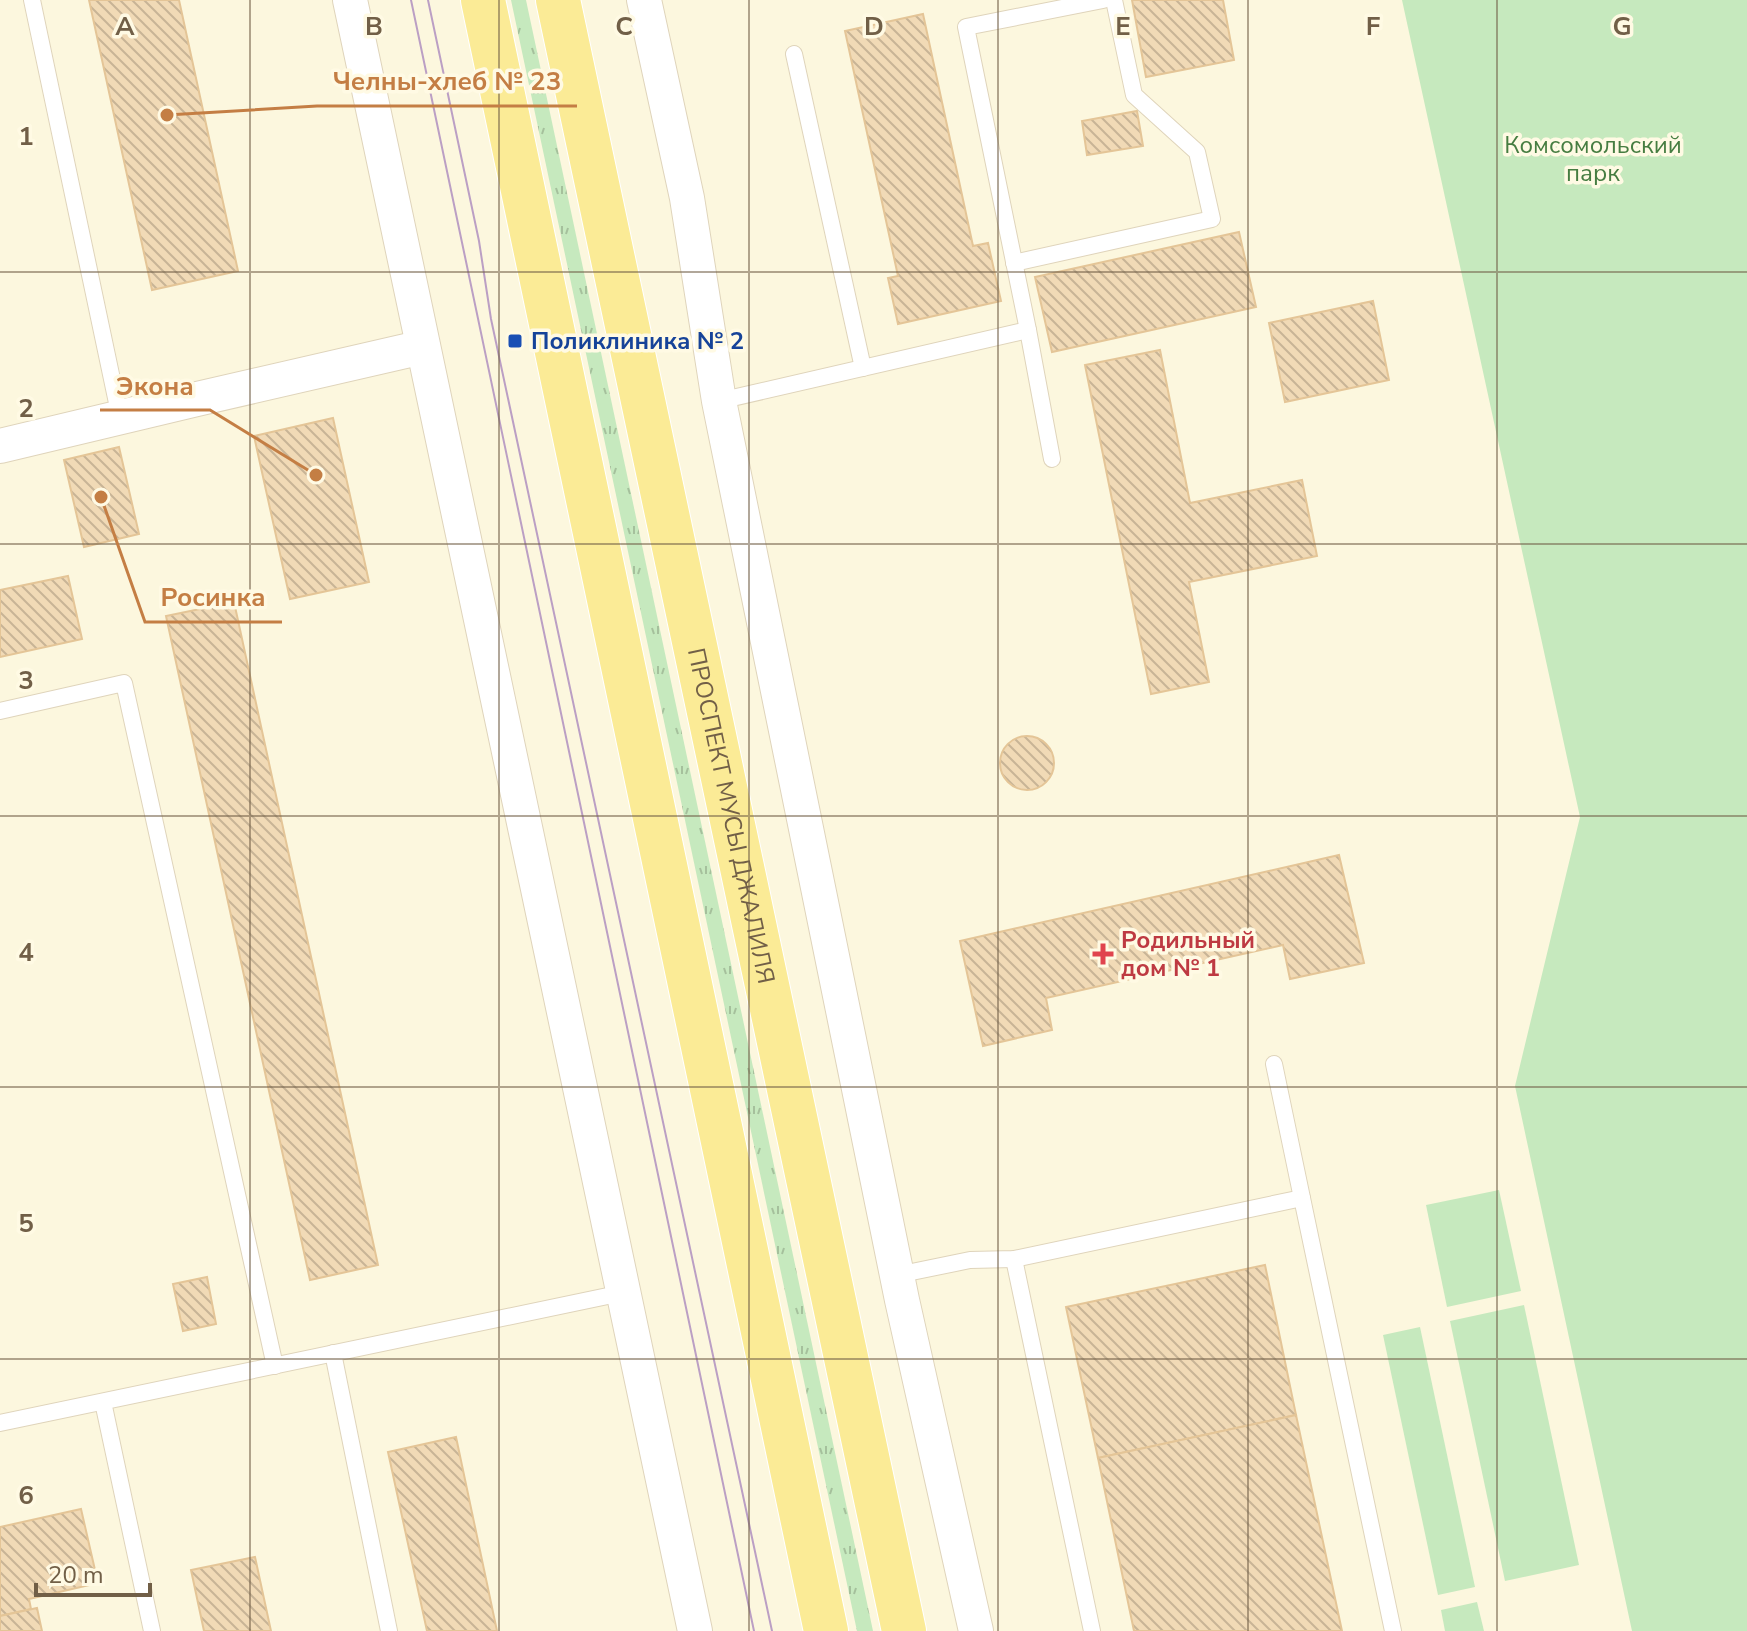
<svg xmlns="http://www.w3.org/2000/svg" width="1747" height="1631" viewBox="0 0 1747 1631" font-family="'Nunito Sans',sans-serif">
	<defs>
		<pattern id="grass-tufts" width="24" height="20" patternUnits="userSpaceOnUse" patternTransform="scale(2)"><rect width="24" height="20" fill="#c6e9be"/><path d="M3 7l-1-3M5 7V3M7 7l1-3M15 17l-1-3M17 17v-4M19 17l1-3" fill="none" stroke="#a5c09c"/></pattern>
		<pattern id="building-back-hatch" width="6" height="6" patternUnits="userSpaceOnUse" patternTransform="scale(2)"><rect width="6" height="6" fill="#f1dab6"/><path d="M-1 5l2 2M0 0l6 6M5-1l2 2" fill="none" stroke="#c8b496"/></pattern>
	</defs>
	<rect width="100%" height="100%" fill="#fcf7de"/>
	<path fill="url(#grass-tufts)" d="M511,0H526L873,1631H857Z"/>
	<g fill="#c6e9be">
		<path d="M1402,0H1747V1631H1632L1515,1086L1580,817Z"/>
		<path d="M1499,1190L1521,1291L1447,1307L1426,1205Z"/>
		<path d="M1524,1305L1579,1565L1505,1581L1450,1321Z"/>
		<path d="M1420,1327L1475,1587L1438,1595L1383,1335Z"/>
		<path d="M1477,1602L1484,1631H1445L1441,1610Z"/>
	</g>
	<g fill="url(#building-back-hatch)" stroke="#e4c597" stroke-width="2">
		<path d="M89,0H179L238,271L152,290Z"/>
		<path d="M1132,0H1223L1234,60L1146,77Z"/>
		<path d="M923,14L973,246L988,243L1001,301L898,324L888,278L898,276L845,31Z"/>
		<path d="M1137,111L1143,146L1087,155L1082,121Z"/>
		<path d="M1239,232L1256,307L1052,352L1035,277Z"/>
		<path d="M1373,301L1389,380L1285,402L1269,323Z"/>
		<path d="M1160,350L1190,503L1302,480L1317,556L1189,582L1209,682L1151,694L1085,365Z"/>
		<path d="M333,418L369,582L290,599L254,436Z"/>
		<path d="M119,447L139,534L84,547L64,460Z"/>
		<path d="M68,576L82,639L0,657V590Z"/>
		<path d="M234,602L378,1265L310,1280L166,616Z"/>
		<circle cx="1027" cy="763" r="27"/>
		<path d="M1339,855L1364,963L1290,979L1283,945L1046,998L1052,1030L983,1046L960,941Z"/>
		<path d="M1265,1265L1296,1415L1098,1458L1066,1307Z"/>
		<path d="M207,1277L216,1324L183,1331L173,1284Z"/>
		<path d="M1296,1415L1342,1631H1134L1098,1458Z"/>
		<path d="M456,1437L497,1631H427L388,1452Z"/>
		<path d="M81,1509L98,1583L29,1599L31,1609L0,1616V1527Z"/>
		<path d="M255,1557L271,1631H204L191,1570Z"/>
		<path d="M37,1608L42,1631H0V1616Z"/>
	</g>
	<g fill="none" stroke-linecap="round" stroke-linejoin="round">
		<defs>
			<g id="lane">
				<path d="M32,0L120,417"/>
				<path d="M794,54L863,368"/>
				<path d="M1014,263L1212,219L1197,152L1134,95L1114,0"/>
				<path d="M719,401L1028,330"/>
				<path d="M1052,459L1028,330L966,27L1103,0"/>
				<path d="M0,711L124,683L275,1366"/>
				<path d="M1274,1064L1302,1198"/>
				<path d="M1014,1259L1092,1631"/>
				<path d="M897,1275L970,1260L1014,1259L1302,1198L1393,1631"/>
				<path d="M333,1353L389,1631"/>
				<path d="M103,1402L152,1631"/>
				<path d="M0,1423L622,1293"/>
			</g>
			<g id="street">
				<path d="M350,0L695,1631"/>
				<path d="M644,0L687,198L719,401L902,1300L976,1631"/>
				<path d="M0,446L197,399L423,347"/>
			</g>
			<g id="primary">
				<path d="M483,0L826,1631"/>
				<path id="s1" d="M558,0L904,1631"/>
			</g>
		</defs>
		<use href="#lane" stroke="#dfd4bb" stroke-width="18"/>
		<use href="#street" stroke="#dfd4bb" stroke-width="36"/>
		<use href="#primary" stroke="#fff" stroke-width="46"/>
		<use href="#lane" stroke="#fff" stroke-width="16"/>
		<use href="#street" stroke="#fff" stroke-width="34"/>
		<use href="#primary" stroke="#fbeb96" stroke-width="44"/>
		<g stroke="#bb9fc4" stroke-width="2">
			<path d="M411,0L754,1631"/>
			<path d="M428,0L479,241L491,319L772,1631"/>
		</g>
	</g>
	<path fill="none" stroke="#715f47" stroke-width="2" stroke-opacity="0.55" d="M250,0V1631M499,0V1631M749,0V1631M998,0V1631M1248,0V1631M1497,0V1631M0,272H1747M0,544H1747M0,816H1747M0,1087H1747M0,1359H1747"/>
	<rect fill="#1a4fb4" stroke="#fffae4" stroke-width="3" x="507" y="333" width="16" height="16" rx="4"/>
	<path fill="#e0444e" stroke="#fffae4" stroke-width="3" d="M1099 942h8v8h8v8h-8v8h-8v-8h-8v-8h8z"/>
	<g text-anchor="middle" stroke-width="7" stroke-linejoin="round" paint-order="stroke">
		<g font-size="24" fill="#467d41" stroke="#fffae4">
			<text x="1593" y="153">Комсомольский<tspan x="1593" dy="28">парк</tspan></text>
		</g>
		<g font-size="24" font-weight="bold" fill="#164399" stroke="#fffae4" text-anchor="start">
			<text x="531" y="349">Поликлиника № 2</text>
		</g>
		<g font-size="24" fill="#715f47" stroke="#fffae4">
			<text dy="8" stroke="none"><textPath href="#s1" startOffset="834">ПРОСПЕКТ МУСЫ ДЖАЛИЛЯ</textPath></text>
		</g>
		<g font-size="24" font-weight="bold" fill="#be3a42" stroke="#fffae4" text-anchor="start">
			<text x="1121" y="948">Родильный<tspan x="1121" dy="28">дом № 1</tspan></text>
		</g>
	</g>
	<g font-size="26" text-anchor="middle" font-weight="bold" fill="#715f47" stroke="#fffae4" stroke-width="7" stroke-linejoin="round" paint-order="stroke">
		<text x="125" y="35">A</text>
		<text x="374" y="35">B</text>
		<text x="624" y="35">C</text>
		<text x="874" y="35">D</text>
		<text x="1123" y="35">E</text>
		<text x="1373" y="35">F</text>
		<text x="1622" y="35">G</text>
		<text x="26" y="145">1</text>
		<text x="26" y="417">2</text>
		<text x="26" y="689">3</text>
		<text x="26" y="961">4</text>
		<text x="26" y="1232">5</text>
		<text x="26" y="1504">6</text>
	</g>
	<path fill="none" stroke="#c47e44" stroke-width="3" d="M167 115L317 106H577M316 475L210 410H100M101 497L145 622H282"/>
	<g fill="#c47e44" stroke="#fffae4" stroke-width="3">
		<circle cx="167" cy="115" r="8"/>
		<circle cx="316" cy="475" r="8"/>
		<circle cx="101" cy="497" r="8"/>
	</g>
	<g font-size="26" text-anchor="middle" font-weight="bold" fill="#c47e44" stroke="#fffae4" stroke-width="7" stroke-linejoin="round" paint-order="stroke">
		<text x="447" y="90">Челны-хлеб № 23</text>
		<text x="155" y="395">Экона</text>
		<text x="213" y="606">Росинка</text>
	</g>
	<path d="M36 1583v12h114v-12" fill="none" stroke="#715f47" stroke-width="4"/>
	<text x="48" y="1583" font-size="24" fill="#715f47" stroke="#fffae4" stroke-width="6" paint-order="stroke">20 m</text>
</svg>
